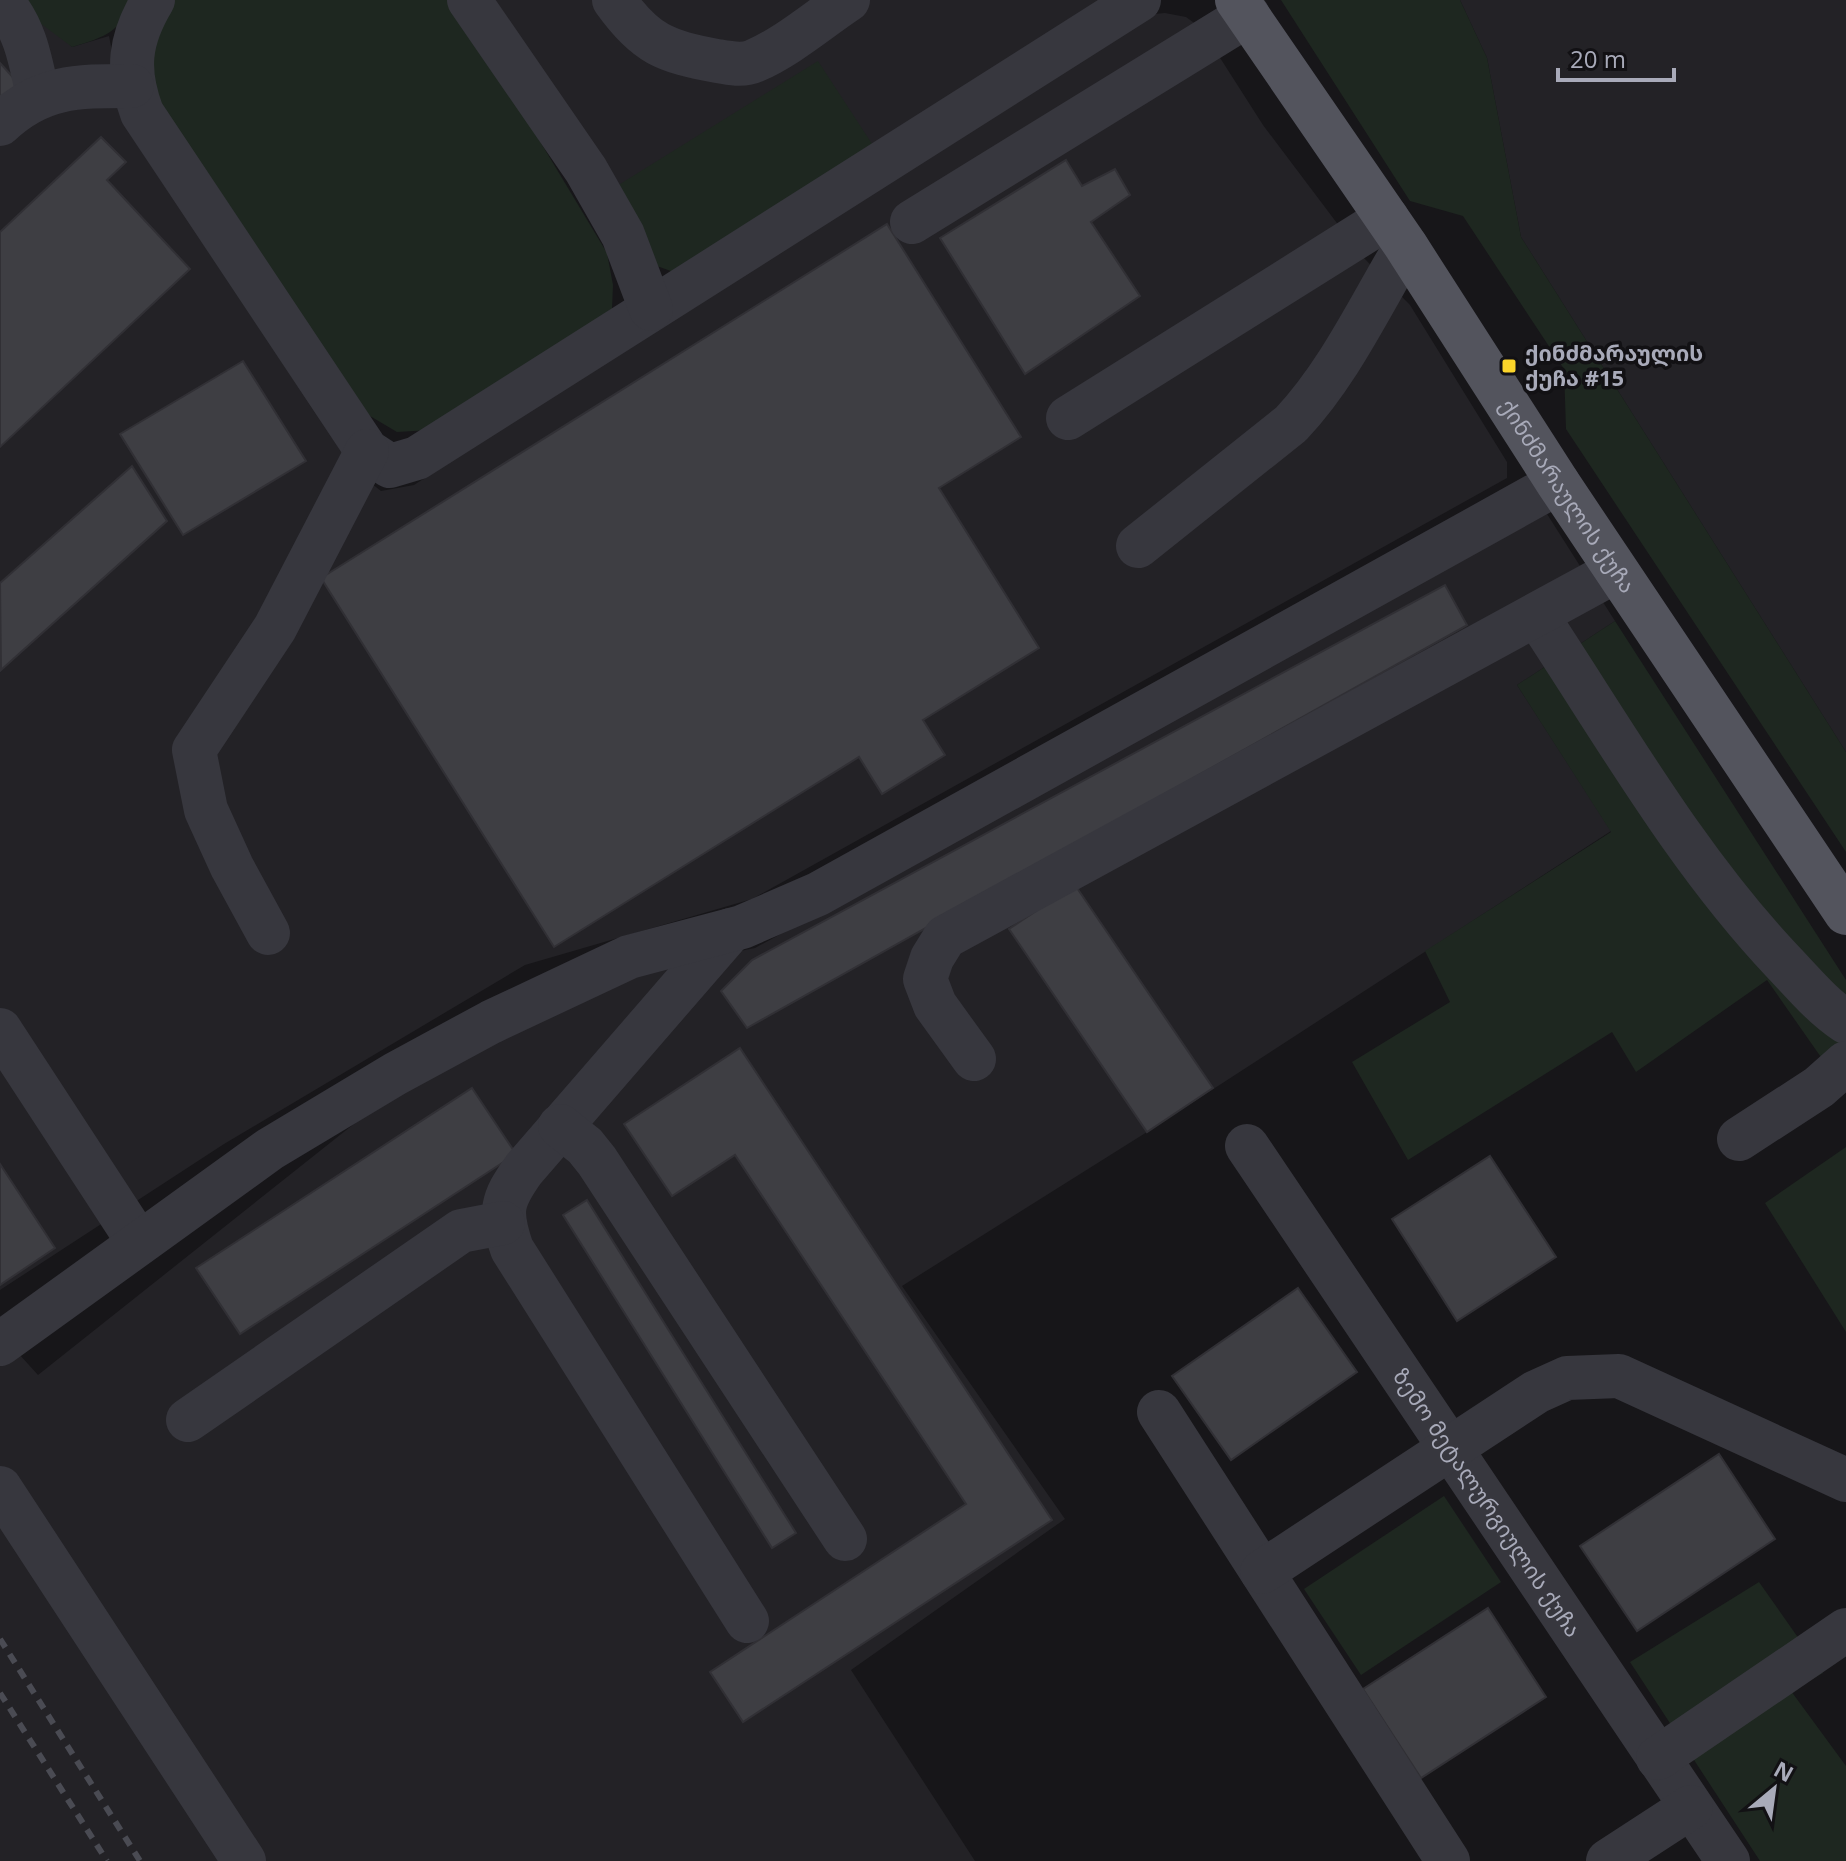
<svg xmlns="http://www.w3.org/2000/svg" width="1846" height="1861" viewBox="0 0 1846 1861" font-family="'Open Sans','Noto Sans Georgian',sans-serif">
	<rect width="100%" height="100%" fill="#171619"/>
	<g fill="#232226">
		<path d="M0,0H24L72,47L109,36L126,122L362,476L381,491L414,485L1144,15L1165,13L1186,17L1201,28L1263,125L1361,255L1410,305L1507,462V478L752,899L525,965L224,1144L0,1290Z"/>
		<path d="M485,0H1111L878,153L612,189Z"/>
		<path d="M1460,0H1846V752L1521,237L1487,58Z"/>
		<path d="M1547,514L1615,621L1517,685L1611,831L1147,1132L902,1286L1065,1519L851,1670L975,1861H0V1333L38,1375L374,1108L571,998L650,969L755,948Z"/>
	</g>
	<g fill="#1e2720">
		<path d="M24,0H135C117,33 108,36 72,47L40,23Z"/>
		<path d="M171,0H449L517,103L607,253L613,285L612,309L431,430L397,432L370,416L344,392L154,106L149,65Z"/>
		<path d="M1281,0H1460L1487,58L1521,237L1846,752V852L1566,429L1564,369L1463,216L1410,201Z"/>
		<path d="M818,61L878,153L679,274L657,266L612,189Z"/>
		<path d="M1615,621L1846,980V1093L1767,980L1636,1072L1612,1032L1408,1160L1352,1062L1450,1002L1425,951L1611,832L1517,685Z"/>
		<path d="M1846,1147V1332L1765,1203Z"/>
		<path d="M1444,1496L1501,1582L1361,1675L1304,1589Z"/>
		<path d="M1759,1582L1823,1673L1791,1691L1846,1766V1861H1760L1630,1662Z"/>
	</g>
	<g fill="#3e3e43" stroke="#313035" stroke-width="2">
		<path d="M0,63L19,84L0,100Z"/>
		<path d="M101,137L126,162L107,180L190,269L0,447V232Z"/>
		<path d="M1066,160L1082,186L1115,169L1130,195L1091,222L1140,296L1025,374L940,238Z"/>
		<path d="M887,224L1021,437L939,488L1039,648L923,720L945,755L882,794L859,757L554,947L321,578Z"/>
		<path d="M243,361L306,461L183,535L120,434Z"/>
		<path d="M132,466L167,521L1,670L0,583Z"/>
		<path d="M1445,585L1467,625L747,1028L721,991L752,960Z"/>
		<path d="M1075,885L1213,1088L1147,1132L1009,929Z"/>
		<path d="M740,1048L1052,1520L743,1722L710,1672L966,1504L735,1155L672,1196L624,1124Z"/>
		<path d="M472,1088L516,1154L240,1334L196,1268Z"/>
		<path d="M1490,1156L1556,1257L1457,1321L1392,1219Z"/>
		<path d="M0,1164L55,1248L0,1285Z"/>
		<path d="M587,1200L796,1533L772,1548L563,1215Z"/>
		<path d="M1298,1288L1357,1372L1231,1460L1172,1376Z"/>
		<path d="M1719,1454L1775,1539L1637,1631L1580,1546Z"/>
		<path d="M1488,1608L1546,1697L1421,1778L1363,1689Z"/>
	</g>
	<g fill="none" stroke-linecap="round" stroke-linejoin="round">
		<g stroke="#37373e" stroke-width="44">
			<path d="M0,0C25,25 31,63 38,96"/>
			<path d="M153,0C129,40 126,70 142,113L367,451L390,466L417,458L1139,0"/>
			<path d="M469,0L586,170L623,235L651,309"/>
			<path d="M614,0C646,45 665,51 717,61C728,63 743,66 754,61C787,47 818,20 848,0"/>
			<path d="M0,124C41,85 79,86 132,86"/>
			<path d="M912,222L1248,15"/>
			<path d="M1068,418L1387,218"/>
			<path d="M1138,546L1291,424C1339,373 1370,306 1406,246"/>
			<path d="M1537,616C1615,734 1687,861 1784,963C1804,984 1822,1006 1846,1022"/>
			<path d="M731,930L524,1169C501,1201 499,1211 512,1249L747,1621"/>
			<path d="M268,933L232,867L206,810L194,750L275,628L367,451"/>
			<path d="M0,1030L139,1243"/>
			<path d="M974,1059L935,1005L925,979L932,958L945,937L1616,571"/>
			<path d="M560,1126L585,1146L597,1161L845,1539"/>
			<path d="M1739,1139L1819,1087L1846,1063"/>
			<path id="s1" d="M1247,1146L1728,1861"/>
			<path d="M0,1344L270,1149L395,1074L491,1022L629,957L742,927L818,894L1558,483"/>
			<path d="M1159,1412L1448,1861"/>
			<path d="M188,1420L461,1231L503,1223"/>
			<path d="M0,1488L244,1861"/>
			<path d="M1262,1572L1536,1392L1567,1378L1619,1376L1846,1480"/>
			<path d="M1658,1758L1846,1630"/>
			<path d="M1608,1861L1691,1807"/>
		</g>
		<path stroke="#53545d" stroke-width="44" id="s2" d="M1237,0L1406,246L1558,483L1846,913"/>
		<g stroke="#4a4b53" stroke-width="6" stroke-dasharray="10 8" stroke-linecap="butt">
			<path d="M0,1639L140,1861"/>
			<path d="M0,1693L107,1861"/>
		</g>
	</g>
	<rect fill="#fcd52a" stroke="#121114" stroke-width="3" x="1501" y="358" width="16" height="16" rx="4"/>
	<g text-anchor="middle" stroke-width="7" stroke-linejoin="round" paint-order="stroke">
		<g font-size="22" font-weight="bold" fill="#a8aab9" stroke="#121114" text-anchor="start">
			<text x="1525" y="361">ქინძმარაულის<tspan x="1525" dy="25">ქუჩა #15</tspan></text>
		</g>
		<g font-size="22" fill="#a8aab9" stroke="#121114">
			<text dy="8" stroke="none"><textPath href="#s2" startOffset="596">ქინძმარაულის ქუჩა</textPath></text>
			<text dy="8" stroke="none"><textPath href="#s1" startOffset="430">ზემო მეტალურგიულის ქუჩა</textPath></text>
		</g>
	</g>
	<g transform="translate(1774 1789) rotate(29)" stroke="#121114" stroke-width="6" paint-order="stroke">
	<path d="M0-6L14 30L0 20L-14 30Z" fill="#a8aab9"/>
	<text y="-12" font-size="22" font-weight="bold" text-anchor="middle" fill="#a8aab9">N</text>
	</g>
	<path d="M1558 68v12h116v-12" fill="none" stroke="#a8aab9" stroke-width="4"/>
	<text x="1570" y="68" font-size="24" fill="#a8aab9" stroke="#121114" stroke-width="6" paint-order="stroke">20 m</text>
</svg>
